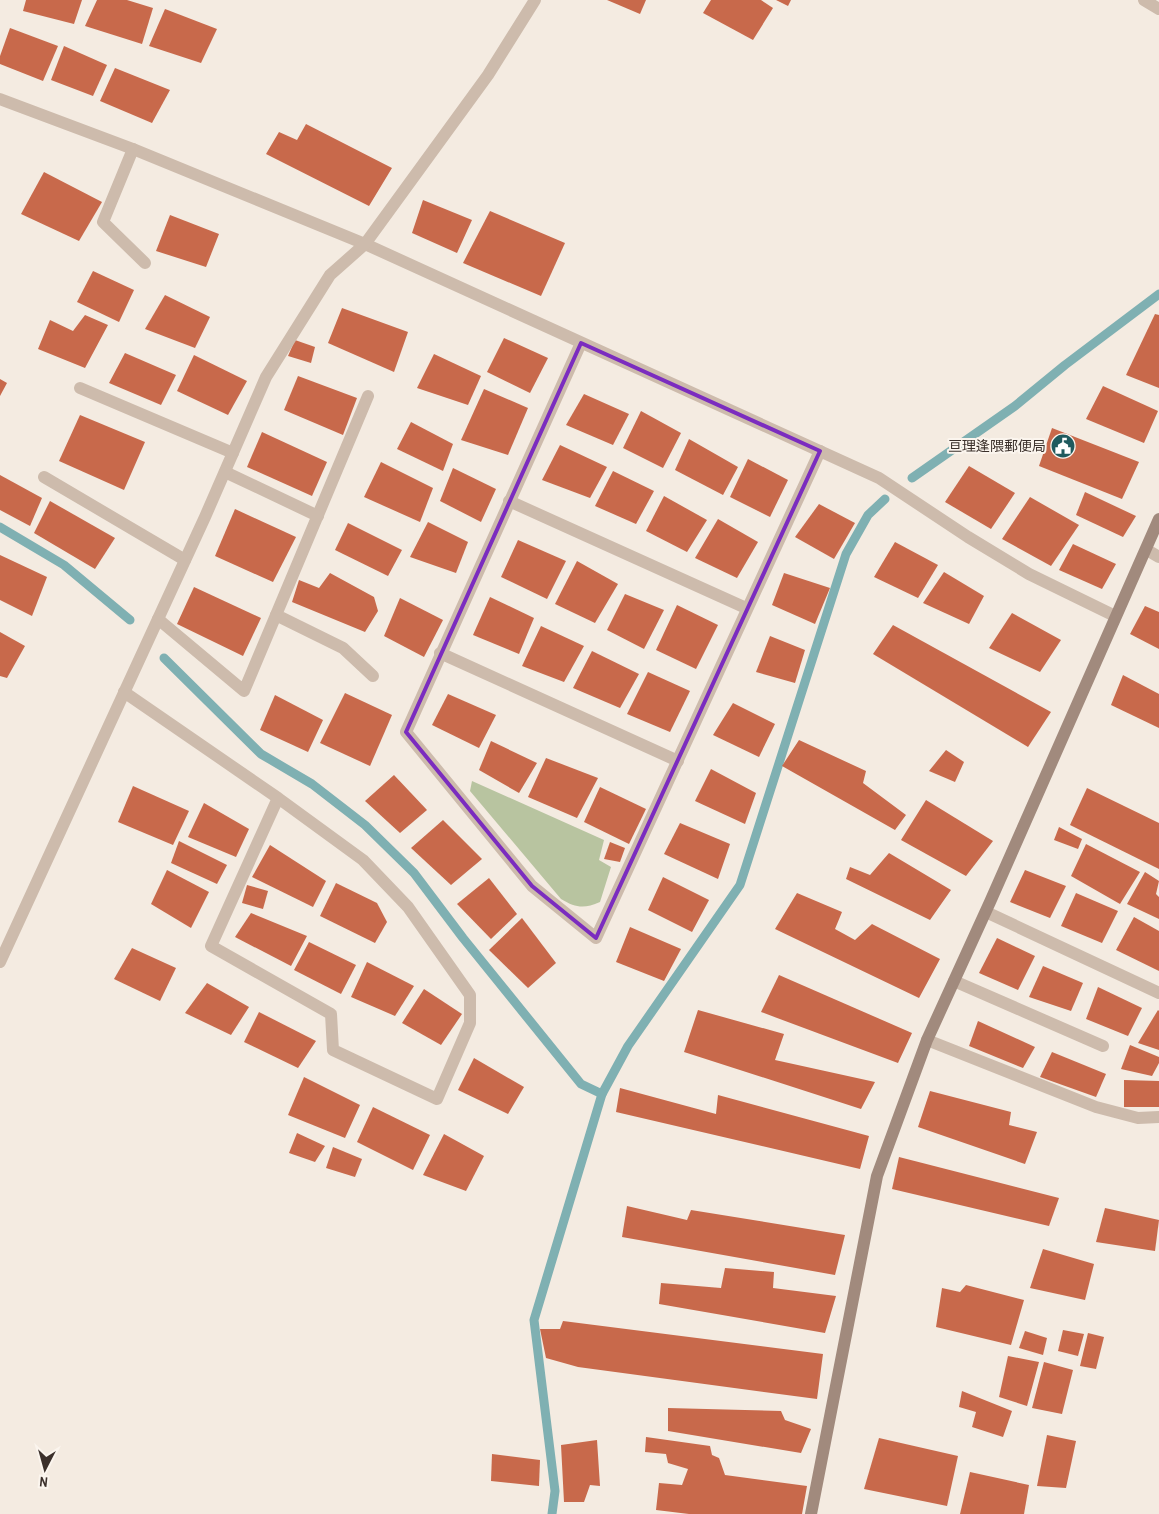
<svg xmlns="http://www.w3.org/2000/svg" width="1159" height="1514" viewBox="0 0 1159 1514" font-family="'Archivo Narrow','Noto Sans JP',sans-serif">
	<rect width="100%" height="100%" fill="#f4ebe1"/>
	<path fill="#b8c4a0" d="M472,781L604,840L599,860L611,867L600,902C584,909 576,908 561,899L470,791Z"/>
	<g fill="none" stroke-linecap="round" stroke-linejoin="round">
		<g stroke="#7fb0b2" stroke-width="9">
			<path d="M912,478L1015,406L1065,365L1159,294"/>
			<path d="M0,527L64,565L130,620"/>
			<path d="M164,658L261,754L312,784L365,825L414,873L463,938L581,1084L602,1094L628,1046L740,885L846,554L868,515L885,499"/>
			<path d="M552,1514L555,1491L534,1320L602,1094"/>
		</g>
	</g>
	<g fill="#c8694b">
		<path d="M26,0H82L74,24L23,11Z"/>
		<path d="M97,0H127L153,8L142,44L85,26Z"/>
		<path d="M607,0H646L640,14Z"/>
		<path d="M711,0H761L773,8L753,40L703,13Z"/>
		<path d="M776,0H791L788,6Z"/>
		<path d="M165,9L217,29L201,63L149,46Z"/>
		<path d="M10,28L58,46L43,81L0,64V56Z"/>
		<path d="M64,46L107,65L93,96L51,80Z"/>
		<path d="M115,68L170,90L152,123L100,101Z"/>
		<path d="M306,124L392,168L369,206L266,154L279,132L297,140Z"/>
		<path d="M44,172L102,202L79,241L21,214Z"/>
		<path d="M423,200L472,220L457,253L412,233Z"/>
		<path d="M490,211L565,243L541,296L463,263Z"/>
		<path d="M170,215L219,234L206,267L156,251Z"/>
		<path d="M93,271L134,290L119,322L77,302Z"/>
		<path d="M165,295L210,317L195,348L145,329Z"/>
		<path d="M342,308L408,332L394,372L328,343Z"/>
		<path d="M1155,314L1159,315V388L1126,375Z"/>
		<path d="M85,315L108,325L85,368L38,349L50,320L73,331Z"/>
		<path d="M504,338L548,358L530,393L487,372Z"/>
		<path d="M295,340L315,347L311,363L288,356Z"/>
		<path d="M125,353L176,375L161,405L109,383Z"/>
		<path d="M434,354L481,376L468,405L417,388Z"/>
		<path d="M194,355L247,381L228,415L177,391Z"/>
		<path d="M298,376L357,398L343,435L284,410Z"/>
		<path d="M0,379L7,383L0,396Z"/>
		<path d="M1103,386L1158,411L1144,443L1086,419Z"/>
		<path d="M484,389L528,408L508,455L461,440Z"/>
		<path d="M584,394L629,414L613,445L566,425Z"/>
		<path d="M641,411L681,433L663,468L623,448Z"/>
		<path d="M80,415L145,442L124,490L59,461Z"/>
		<path d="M411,422L453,444L443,471L397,449Z"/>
		<path d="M1052,428L1139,462L1122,499L1039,466Z"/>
		<path d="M262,432L327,462L312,496L247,467Z"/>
		<path d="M689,439L738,467L723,495L675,470Z"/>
		<path d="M560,445L607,467L590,498L542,480Z"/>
		<path d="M748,459L788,480L770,517L730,497Z"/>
		<path d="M381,462L433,488L420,522L364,497Z"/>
		<path d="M969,466L1015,493L991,529L945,502Z"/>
		<path d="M453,468L496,489L481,522L440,501Z"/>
		<path d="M613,471L654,491L636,524L595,506Z"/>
		<path d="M0,475L42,498L30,526L0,510Z"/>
		<path d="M1085,492L1136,516L1123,537L1076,515Z"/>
		<path d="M664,496L707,520L687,552L646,531Z"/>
		<path d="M1030,497L1079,525L1051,566L1002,539Z"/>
		<path d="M50,501L115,538L95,569L34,533Z"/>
		<path d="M819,504L855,523L834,559L795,537Z"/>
		<path d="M235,509L296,537L273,582L215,556Z"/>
		<path d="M718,519L758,542L737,578L695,558Z"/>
		<path d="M428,522L468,542L456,573L410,557Z"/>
		<path d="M348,523L402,550L388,576L335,550Z"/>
		<path d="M518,540L566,561L547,599L501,577Z"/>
		<path d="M895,542L938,565L918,598L874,577Z"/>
		<path d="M1073,544L1116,564L1102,589L1059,570Z"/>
		<path d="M0,555L47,577L32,616L0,600Z"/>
		<path d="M577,561L618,584L595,623L555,604Z"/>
		<path d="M944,572L984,596L969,624L923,603Z"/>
		<path d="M330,573L374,597L378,611L365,632L292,602L299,580L319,588Z"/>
		<path d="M784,573L830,588L815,624L772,605Z"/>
		<path d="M194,587L261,618L243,656L177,624Z"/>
		<path d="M625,594L664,610L644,649L607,630Z"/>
		<path d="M490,597L534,618L519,654L473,635Z"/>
		<path d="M400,598L443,620L424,657L384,636Z"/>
		<path d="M677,605L718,625L696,669L656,650Z"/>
		<path d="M1145,606L1159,612V649L1130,634Z"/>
		<path d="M1012,613L1061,640L1040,672L989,648Z"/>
		<path d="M893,625L1051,712L1028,747L873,654Z"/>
		<path d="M541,626L584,646L564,682L522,666Z"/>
		<path d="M0,632L25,646L7,678L0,676Z"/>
		<path d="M770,636L805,650L795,683L756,672Z"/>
		<path d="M592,651L639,674L620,708L573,688Z"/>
		<path d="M648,672L690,691L670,732L627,714Z"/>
		<path d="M1123,675L1159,694V728L1111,705Z"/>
		<path d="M345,693L392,715L370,766L320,743Z"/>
		<path d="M448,694L496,715L479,748L432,725Z"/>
		<path d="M275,695L323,720L308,752L260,730Z"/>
		<path d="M733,703L775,724L759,757L713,735Z"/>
		<path d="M799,740L866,771L863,783L906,815L895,830L782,766Z"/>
		<path d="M491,741L537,763L519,793L479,770Z"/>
		<path d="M946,750L964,762L955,782L929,771Z"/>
		<path d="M546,758L598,778L577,818L528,797Z"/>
		<path d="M711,769L756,793L745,824L695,801Z"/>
		<path d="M394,775L427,810L400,833L365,801Z"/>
		<path d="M133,786L189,811L173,845L118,822Z"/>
		<path d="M600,787L646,809L629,844L584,822Z"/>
		<path d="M1087,788L1159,823V869L1070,825Z"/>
		<path d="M926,800L993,841L966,876L901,840Z"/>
		<path d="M204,803L249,829L236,857L188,837Z"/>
		<path d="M443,820L482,859L451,885L411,848Z"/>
		<path d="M680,823L730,844L718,879L664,854Z"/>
		<path d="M1059,827L1082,839L1078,849L1054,840Z"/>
		<path d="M179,841L227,865L217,884L171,863Z"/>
		<path d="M610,842L625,848L620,862L604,859Z"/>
		<path d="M1086,844L1140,872L1120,904L1071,876Z"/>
		<path d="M270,845L326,881L313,907L252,877Z"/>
		<path d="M889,853L951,890L930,920L846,879L850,867L870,875Z"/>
		<path d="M167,870L209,892L191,928L151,904Z"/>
		<path d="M1025,870L1066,886L1050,918L1010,902Z"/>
		<path d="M1145,872L1159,881L1156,894L1159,897V919L1127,904Z"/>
		<path d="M663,877L709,900L692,932L648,910Z"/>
		<path d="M489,878L517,914L491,939L457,904Z"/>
		<path d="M336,883L377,903L387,922L375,943L320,916Z"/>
		<path d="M247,885L268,891L263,909L242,903Z"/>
		<path d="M797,893L842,912L835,929L855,940L872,924L940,959L919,998L775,929Z"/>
		<path d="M1076,893L1118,911L1102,943L1061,926Z"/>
		<path d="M251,913L307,936L291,966L235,937Z"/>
		<path d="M1134,917L1159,931V971L1116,950Z"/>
		<path d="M522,918L556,963L528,988L489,950Z"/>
		<path d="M630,927L681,949L664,981L616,962Z"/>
		<path d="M997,938L1035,956L1018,990L979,973Z"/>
		<path d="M309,942L356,965L341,994L294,970Z"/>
		<path d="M132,948L176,968L160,1001L114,979Z"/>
		<path d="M367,962L414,986L395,1016L351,997Z"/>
		<path d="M1043,966L1083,983L1071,1011L1029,997Z"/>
		<path d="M779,975L912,1033L898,1063L761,1012Z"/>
		<path d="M207,983L249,1007L231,1035L185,1013Z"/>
		<path d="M1098,987L1142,1008L1128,1036L1086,1019Z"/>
		<path d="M424,989L462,1014L441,1045L402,1023Z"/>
		<path d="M698,1010L784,1034L775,1060L875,1082L861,1109L684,1052Z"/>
		<path d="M1158,1010L1159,1011V1050L1138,1043Z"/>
		<path d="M259,1012L316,1041L298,1068L244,1042Z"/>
		<path d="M978,1021L1035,1047L1023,1068L969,1046Z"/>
		<path d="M1130,1045L1159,1057V1063L1152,1076L1121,1069Z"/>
		<path d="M1052,1052L1106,1074L1096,1097L1040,1077Z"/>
		<path d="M474,1058L524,1087L508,1114L458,1090Z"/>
		<path d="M304,1077L360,1105L345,1138L288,1115Z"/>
		<path d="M1124,1080L1159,1081V1107H1124Z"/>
		<path d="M620,1088L716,1114L718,1095L869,1136L860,1169L616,1112Z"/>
		<path d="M930,1091L1011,1112L1009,1125L1037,1132L1025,1164L918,1127Z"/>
		<path d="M373,1107L430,1135L413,1170L357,1142Z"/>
		<path d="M297,1133L325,1146L315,1162L289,1153Z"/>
		<path d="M444,1134L484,1156L466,1191L423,1175Z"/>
		<path d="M333,1147L362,1159L355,1177L326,1168Z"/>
		<path d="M899,1157L1059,1198L1049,1226L892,1189Z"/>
		<path d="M627,1206L687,1220L691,1210L845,1235L835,1275L622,1237Z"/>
		<path d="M1105,1208L1159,1220L1155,1251L1096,1242Z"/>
		<path d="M1043,1249L1094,1264L1085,1300L1030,1288Z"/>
		<path d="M725,1268L774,1272L773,1288L836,1296L825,1333L659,1304L661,1283L721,1288Z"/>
		<path d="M966,1285L1024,1300L1011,1345L936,1327L942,1288L960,1292Z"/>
		<path d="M563,1321L823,1354L817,1399L578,1367L546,1358L540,1329H560Z"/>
		<path d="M1063,1330L1084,1334L1078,1356L1058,1351Z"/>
		<path d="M1025,1331L1047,1338L1043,1355L1019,1348Z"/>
		<path d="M1088,1333L1104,1337L1096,1369L1080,1366Z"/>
		<path d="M1008,1356L1039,1362L1027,1406L999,1397Z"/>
		<path d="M1044,1362L1073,1370L1062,1414L1032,1408Z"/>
		<path d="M962,1391L1012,1411L1003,1437L972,1427L976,1412L959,1407Z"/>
		<path d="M668,1408L781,1411L785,1420L811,1429L801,1453L668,1431Z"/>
		<path d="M1047,1435L1076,1441L1066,1488L1037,1486Z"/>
		<path d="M646,1437L710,1446L712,1455L719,1458L725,1475L807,1486L802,1514H689L656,1510L659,1483L682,1485L688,1469L668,1463L666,1454L645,1452Z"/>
		<path d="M879,1438L958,1456L947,1506L864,1489Z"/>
		<path d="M597,1440L600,1486L590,1485L584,1502H564L561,1445Z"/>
		<path d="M492,1454L540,1460L539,1486L491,1481Z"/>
		<path d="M970,1472L1029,1485L1024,1514H960Z"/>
	</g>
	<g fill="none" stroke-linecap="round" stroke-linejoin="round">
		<g stroke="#cdbbac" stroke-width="12">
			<path d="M1144,0L1159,9"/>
			<path d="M0,99L133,149L365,244L879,478L968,537L1029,574L1115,616"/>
			<path d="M133,149L103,222L145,263"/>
			<path d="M581,343L406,732L532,886L596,938L820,451"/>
			<path d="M80,388L233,453"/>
			<path d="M368,396L276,615L343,648L373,676"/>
			<path d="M225,472L318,516"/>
			<path d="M44,477L185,560"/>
			<path d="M509,501L746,608"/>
			<path d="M1147,550L1159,557"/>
			<path d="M158,619L244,691L276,615"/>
			<path d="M440,653L678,761"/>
			<path d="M124,692L278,798L363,860L408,907L470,995V1023L437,1099L333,1050L331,1014L211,946L278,798"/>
			<path d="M986,912L1159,993"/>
			<path d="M0,962L205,517L266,377L330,275L365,244L488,75L535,0"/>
			<path d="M954,981L1103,1046"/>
			<path d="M927,1040L1096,1107L1138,1118L1159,1117"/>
		</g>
		<path stroke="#a18a7d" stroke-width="12" d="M811,1514L877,1176L927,1040L990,902L1159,519"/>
	</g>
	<path fill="none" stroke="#7b2cbf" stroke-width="4" stroke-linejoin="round" d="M581,343L820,451L596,938L532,886L406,732Z"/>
	<defs>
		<symbol id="civic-disc" viewBox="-11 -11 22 22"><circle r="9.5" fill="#1f5a5e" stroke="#fbf5ee"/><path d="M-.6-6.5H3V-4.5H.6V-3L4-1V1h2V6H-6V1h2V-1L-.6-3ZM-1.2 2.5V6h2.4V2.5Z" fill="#fff"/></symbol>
	</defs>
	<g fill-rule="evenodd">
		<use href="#civic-disc" x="1049" y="432" width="28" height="28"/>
	</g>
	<g text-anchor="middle" stroke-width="4" stroke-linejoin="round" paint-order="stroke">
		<g font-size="14" fill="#3b302b" stroke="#fbf5ee" text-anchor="end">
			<text x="1046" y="451">亘理逢隈郵便局</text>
		</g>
	</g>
	<g transform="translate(45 1469) rotate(186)" stroke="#fbf5ee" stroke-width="4" paint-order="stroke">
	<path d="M0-4L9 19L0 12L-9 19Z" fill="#3b302b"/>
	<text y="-8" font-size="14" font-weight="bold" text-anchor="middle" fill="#3b302b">N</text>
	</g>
</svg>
